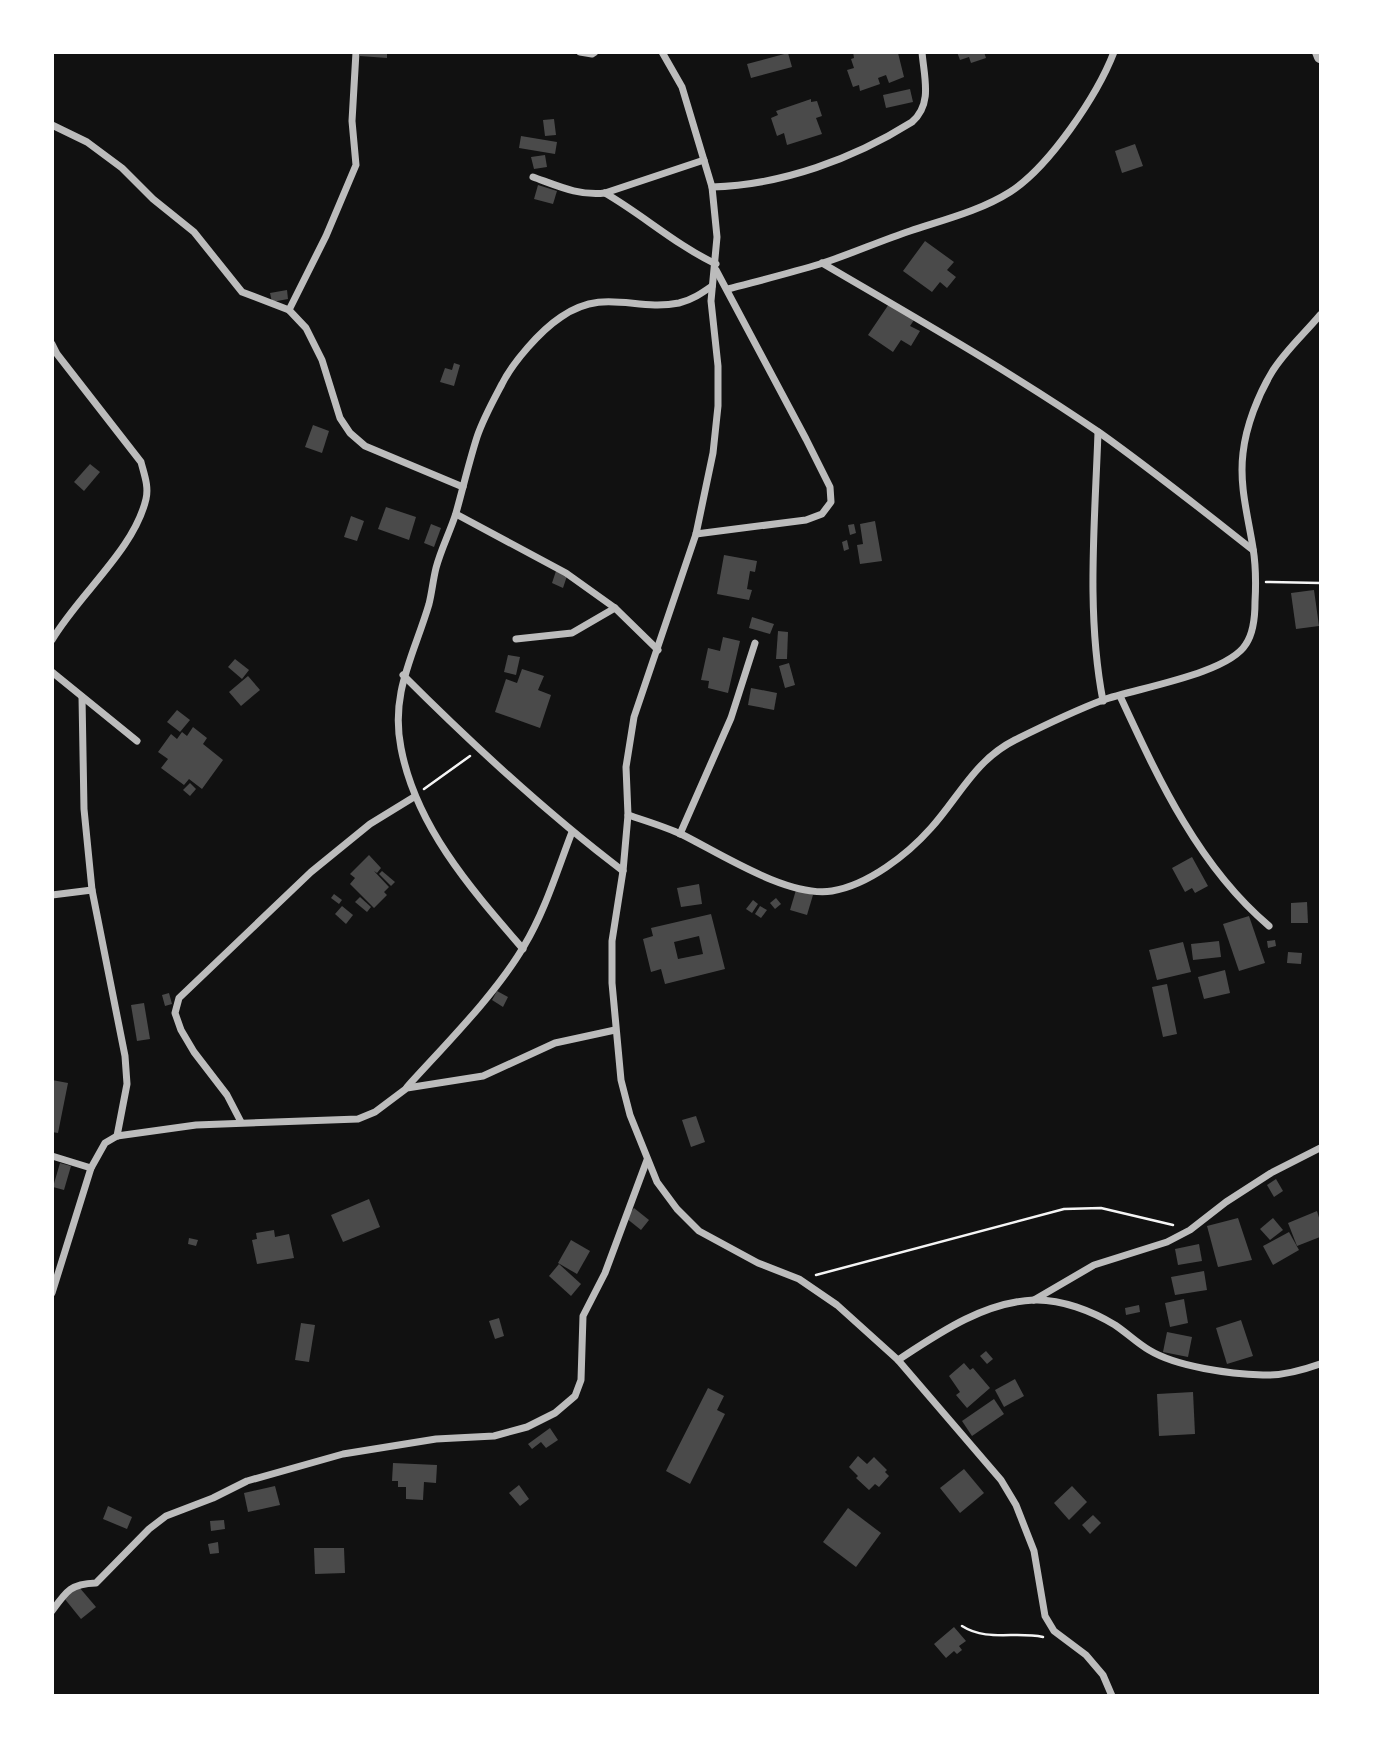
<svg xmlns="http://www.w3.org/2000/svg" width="1373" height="1748" viewBox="0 0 1373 1748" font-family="'Work Sans',sans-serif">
	<rect width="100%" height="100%" fill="#111"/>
	<g fill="#4a4a4a" fill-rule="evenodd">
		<path d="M360,52H387V58L360,56Z"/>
		<path d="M853,52L898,53L904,77L889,83L886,75L878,78L880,84L860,91L859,85L853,87L847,70L854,68L851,59L854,58Z"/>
		<path d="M957,52H984L986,58L971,63L969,57L960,60Z"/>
		<path d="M788,53L792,67L751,78L747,64Z"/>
		<path d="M910,89L913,102L886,108L883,95Z"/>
		<path d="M811,99V102L817,101L822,116L816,118L822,134L787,145L784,133L777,136L771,118L778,115L776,111Z"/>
		<path d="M554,119L556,135L545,136L543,120Z"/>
		<path d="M521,136L557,142L555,154L519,148Z"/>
		<path d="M1135,144L1143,166L1122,173L1115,151Z"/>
		<path d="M545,155L547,167L534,169L531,157Z"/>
		<path d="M538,185L557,191L553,204L534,199Z"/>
		<path d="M925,241L954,262L947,270L956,277L947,288L940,282L932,292L903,271Z"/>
		<path d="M287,290L288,299L272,302L270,293Z"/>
		<path d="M889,304L914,320L910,326L920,331L911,346L901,340L893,352L868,335Z"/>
		<path d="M454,363L460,365L454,386L440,382L445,368L452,370Z"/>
		<path d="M313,425L329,431L322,453L305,447Z"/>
		<path d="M90,464L100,472L84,491L74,482Z"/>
		<path d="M386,507L416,517L409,540L378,529Z"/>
		<path d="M351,516L364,521L357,541L344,537Z"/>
		<path d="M875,521L882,561L860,564L857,545L863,544L860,524Z"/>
		<path d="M431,524L441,528L434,547L424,543Z"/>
		<path d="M854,524L856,533L850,535L848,525Z"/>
		<path d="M847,540L849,549L844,551L842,542Z"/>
		<path d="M724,555L757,561L755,572L750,571L747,589L752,590L749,600L717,594Z"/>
		<path d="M556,571L567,576L563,588L552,583Z"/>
		<path d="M1314,590L1319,626L1296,629L1291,593Z"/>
		<path d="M752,617L774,624L770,634L749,628Z"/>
		<path d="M778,631L788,632L787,659H776Z"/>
		<path d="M723,637L740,641L728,693L708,688L709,681L701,680L708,648L720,651Z"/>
		<path d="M508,655L520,657L516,675L504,672Z"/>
		<path d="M235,659L249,670L242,679L228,667Z"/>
		<path d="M789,663L795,685L785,688L779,666Z"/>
		<path d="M522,669L544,676L538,690L551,695L540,728L495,712L506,679L517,683Z"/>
		<path d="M248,676L260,690L241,706L229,692Z"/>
		<path d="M751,688L777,693L774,710L748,705Z"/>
		<path d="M177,710L190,720L180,732L167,722Z"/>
		<path d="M193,727L207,738L203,744L223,760L202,789L189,779L184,785L161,768L168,759L158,752L171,734L177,739L182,732L187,736Z"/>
		<path d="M190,783L196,789L190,796L183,790Z"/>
		<path d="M369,855L381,868L377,873L374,871L389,887L384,892L387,895L374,908L350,884L355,878L350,874Z"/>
		<path d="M1192,857L1208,886L1195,893L1192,888L1185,892L1172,868Z"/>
		<path d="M382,871L395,882L391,886L379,874Z"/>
		<path d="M699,884L702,904L681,907L677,888Z"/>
		<path d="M796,890L813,895L807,915L790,910Z"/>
		<path d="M334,894L342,900L339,904L331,898Z"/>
		<path d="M360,897L371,907L367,912L355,902Z"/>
		<path d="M776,898L781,904L775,909L770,903Z"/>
		<path d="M753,900L758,904L752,913L746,909Z"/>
		<path d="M1307,902L1308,923H1291V903Z"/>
		<path d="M342,906L353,915L346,924L335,914Z"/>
		<path d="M760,906L767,910L761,918L755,914Z"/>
		<path d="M711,914L725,969L665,984L661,969L651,972L643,939L653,936L651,928ZM699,936L703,954L678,959L674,942Z"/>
		<path d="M1249,916L1265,963L1239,971L1223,924Z"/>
		<path d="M1275,940L1276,946L1268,948L1267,941Z"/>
		<path d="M1219,941L1221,957L1193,960L1191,944Z"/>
		<path d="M1183,942L1191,972L1157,980L1149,950Z"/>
		<path d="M1288,952L1302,953L1301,964L1287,963Z"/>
		<path d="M1225,970L1230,993L1204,999L1198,977Z"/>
		<path d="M1167,984L1177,1034L1163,1037L1152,987Z"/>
		<path d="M497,991L508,997L503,1007L492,1000Z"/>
		<path d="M169,993L172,1004L165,1006L162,995Z"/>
		<path d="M144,1003L150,1039L137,1041L131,1005Z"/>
		<path d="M52,1080L68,1083L58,1133L52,1132Z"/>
		<path d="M696,1116L705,1142L691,1147L682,1120Z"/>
		<path d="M60,1163L71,1166L64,1190L53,1187Z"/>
		<path d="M1276,1179L1283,1191L1274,1197L1267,1185Z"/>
		<path d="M369,1199L380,1227L343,1242L331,1215Z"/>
		<path d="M634,1208L649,1220L641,1230L626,1218Z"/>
		<path d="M1317,1211L1320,1221V1237L1297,1246L1288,1223Z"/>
		<path d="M1238,1218L1252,1260L1218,1267L1207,1226Z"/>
		<path d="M1273,1218L1283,1230L1270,1240L1260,1229Z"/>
		<path d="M274,1230L275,1237L289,1234L294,1258L257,1264L252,1240L257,1239L256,1233Z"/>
		<path d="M1289,1232L1299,1250L1273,1265L1263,1246Z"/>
		<path d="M189,1238L198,1240L196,1246L188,1244Z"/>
		<path d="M571,1240L590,1251L577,1274L558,1263Z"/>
		<path d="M1199,1244L1202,1261L1178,1265L1175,1249Z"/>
		<path d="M559,1264L581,1284L571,1296L549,1276Z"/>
		<path d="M1204,1271L1207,1290L1175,1295L1171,1277Z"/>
		<path d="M1184,1299L1188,1323L1170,1327L1165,1303Z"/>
		<path d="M1139,1305L1140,1312L1126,1315L1125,1308Z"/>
		<path d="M499,1318L504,1336L495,1339L489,1321Z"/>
		<path d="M1241,1320L1253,1356L1227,1364L1216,1328Z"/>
		<path d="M301,1323L315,1325L309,1362L295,1360Z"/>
		<path d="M1167,1332L1192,1337L1188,1357L1163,1352Z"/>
		<path d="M986,1351L993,1359L987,1364L980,1356Z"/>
		<path d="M964,1363L970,1370L973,1368L990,1388L967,1408L956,1395L960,1392L949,1376Z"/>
		<path d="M1015,1379L1024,1396L1004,1407L995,1390Z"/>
		<path d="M708,1388L724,1396L717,1410L725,1414L690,1484L666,1471Z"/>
		<path d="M1193,1392L1195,1434L1159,1436L1157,1394Z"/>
		<path d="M994,1399L1004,1414L972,1436L962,1421Z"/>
		<path d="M550,1428L558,1440L546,1448L541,1442L532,1449L528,1444Z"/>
		<path d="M858,1456L867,1464L874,1457L887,1470L885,1472L889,1476L879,1487L875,1484L869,1490L856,1478L858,1476L849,1467Z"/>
		<path d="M393,1463L437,1465L436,1483L424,1482L423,1500L406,1499V1487H398V1481H392Z"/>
		<path d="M964,1469L984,1493L960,1513L940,1488Z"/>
		<path d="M519,1485L529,1499L520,1506L509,1493Z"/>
		<path d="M275,1486L280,1505L248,1512L244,1493Z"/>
		<path d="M1072,1486L1087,1502L1069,1520L1054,1503Z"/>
		<path d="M108,1506L132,1517L127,1529L103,1519Z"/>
		<path d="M848,1508L881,1533L856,1567L823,1542Z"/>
		<path d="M1093,1515L1101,1523L1090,1534L1082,1525Z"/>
		<path d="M224,1520L225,1529L211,1531L210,1521Z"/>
		<path d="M218,1542L219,1553L210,1554L208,1544Z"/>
		<path d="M314,1548H344L345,1573L315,1574Z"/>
		<path d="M79,1587L96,1607L81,1619L64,1598Z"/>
		<path d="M954,1627L966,1641L959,1646L962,1650L957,1654L954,1651L946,1658L934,1644Z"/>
	</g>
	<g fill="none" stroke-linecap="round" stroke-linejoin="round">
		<g stroke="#f5f5f5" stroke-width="2.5">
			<path d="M1266,582L1320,583"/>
			<path d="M424,789L470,756"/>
			<path d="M816,1275L1064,1209L1101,1208L1173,1225"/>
			<path d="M962,1626C987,1642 1015,1631 1043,1637"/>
		</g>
		<g stroke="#bcbcbc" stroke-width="7">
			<path d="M580,52L592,54L595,52"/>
			<path d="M662,52L682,87L712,187L717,237L711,301L718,366V406L713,453L696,534L634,717L626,767L628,815L623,871L612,941V983L621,1080L630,1115L657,1182L677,1209L699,1231L758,1263L799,1279L837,1305L898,1360L1001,1480L1016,1505L1034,1551L1045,1616L1054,1631L1086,1655L1103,1675L1112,1696"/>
			<path d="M52,125L87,142L122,168L153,199L194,232L242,292L289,310L306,328L322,360L340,418L350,433L365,446L463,487"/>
			<path d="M533,177C558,186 579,196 605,193L704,160"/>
			<path d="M712,187C782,185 853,159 912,122C933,104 924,77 922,52"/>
			<path d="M605,193C643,215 676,245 716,264"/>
			<path d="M822,263C914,317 1011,372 1100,433C1152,470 1202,510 1253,550"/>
			<path d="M728,289C758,281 790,273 820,264C851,254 880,241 910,231C943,220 980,211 1010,192C1049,167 1097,96 1114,52"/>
			<path d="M289,310L326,236L356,165L352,121L356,52"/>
			<path d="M52,344L57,354L141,462C144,474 149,486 146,499C134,550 79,594 52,640"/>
			<path d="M1098,432C1095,521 1086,613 1103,701"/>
			<path d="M456,514L566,573L615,608L658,650"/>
			<path d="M696,534L806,520L822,514L831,502L830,487L806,439L716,270"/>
			<path d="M516,639L572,633L615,608"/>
			<path d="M52,672L137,741"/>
			<path d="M403,675C473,745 544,811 623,871"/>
			<path d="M1120,696C1158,778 1198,866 1269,926"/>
			<path d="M82,697L84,809L92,890L125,1056L127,1084L117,1136"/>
			<path d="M628,815C646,821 666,827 683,835C721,854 789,898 832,891C868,885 907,855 931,828C959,797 975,760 1015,740C1043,726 1074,711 1103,700C1137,688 1228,674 1246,644C1254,632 1255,615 1255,602C1256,584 1256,566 1253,548C1248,516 1239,486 1243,453C1246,426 1258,395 1272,372C1284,352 1305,333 1320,315"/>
			<path d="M680,834L731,718L755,643"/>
			<path d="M52,895L92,890"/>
			<path d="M523,949C472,890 416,827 401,748C390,693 414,655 429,604C432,592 433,580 436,568C441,549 450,532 456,513C463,488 469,462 477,437C483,419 493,401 502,384C513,362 540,331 561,317C605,287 635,312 679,303C692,300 702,293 712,286"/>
			<path d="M407,1087C445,1045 496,994 524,946C545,911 557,871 572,832"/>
			<path d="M241,1122L227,1095L194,1052L181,1030L175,1013L179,998L311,872L370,824L414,797"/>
			<path d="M52,1156L91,1168"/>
			<path d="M52,1293L91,1168L105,1143L117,1136L196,1125L358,1119L375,1112L407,1088L483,1076L555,1043L615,1030"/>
			<path d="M1034,1300L1094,1265L1167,1242L1190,1230L1226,1202L1271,1173L1320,1148"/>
			<path d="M898,1360C939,1333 984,1302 1034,1300C1061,1299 1092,1311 1115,1325C1127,1333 1137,1343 1149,1350C1177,1367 1230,1374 1263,1375C1282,1376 1303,1370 1320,1364"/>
			<path d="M52,1611C67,1590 71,1584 96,1583L149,1529L166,1516L213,1498L247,1481L343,1454L436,1439L494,1436L527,1427L555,1413L575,1396L581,1380L583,1316L605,1273L647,1160"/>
		</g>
		<path stroke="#bcbcbc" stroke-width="12" d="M1318,52L1320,57"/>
	</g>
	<rect width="1373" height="1748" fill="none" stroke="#ffffff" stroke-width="108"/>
</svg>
